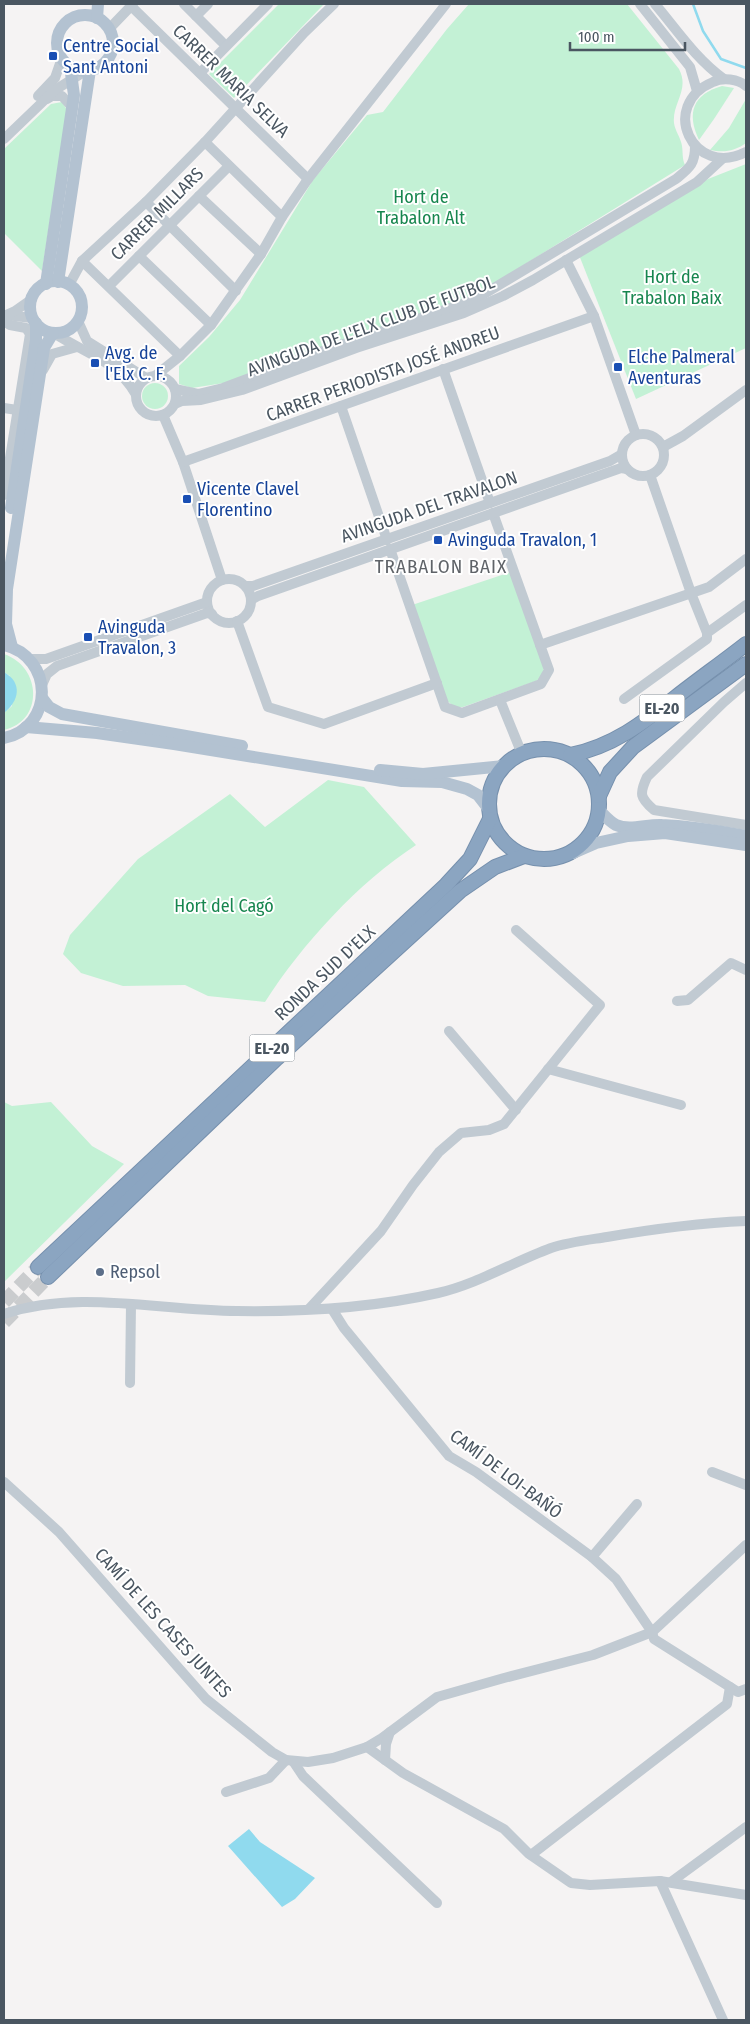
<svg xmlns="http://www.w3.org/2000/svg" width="750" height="2024" viewBox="0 0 750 2024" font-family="'Fira Sans Condensed',sans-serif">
	<rect width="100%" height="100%" fill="#f5f3f3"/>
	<g fill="#c3f1d5">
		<path d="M279,4H324L234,98L209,74Z"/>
		<path d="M469,4H627L679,69C690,90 672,103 674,123C675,131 681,138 682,146C683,152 682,159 685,165L472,297L224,383L192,388L179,384V366L209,337L240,300L313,180L367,115L383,112L447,29Z"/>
		<path d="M722,86L734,88L714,119L699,140C686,113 693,94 722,86Z"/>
		<path d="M746,99V143C735,151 724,153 710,150L729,128Z"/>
		<path d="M62,102L67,110L42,271L4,233V149L51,104Z"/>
		<path d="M746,164V348L636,399L579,255L708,179Z"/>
		<circle cx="155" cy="396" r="13"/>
		<path d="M511,572L544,667C543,673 541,678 536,681L463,707H455L447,701L412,605Z"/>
		<path d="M4,654C42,667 44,721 4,730V713L12,706L10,676L4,672Z"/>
		<path d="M328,780L364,787L416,845C358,883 303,943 265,1002L208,996L185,985L123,986L81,973L63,954L70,935L138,859L230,794L265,827Z"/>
		<path d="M4,1102L12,1106L51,1102L92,1146L124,1164L4,1282Z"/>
	</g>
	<g fill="#90daee">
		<path d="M4,672C23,683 19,701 4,713Z"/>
		<path d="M249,1829L260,1842L315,1878L295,1899L282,1907L228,1846Z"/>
	</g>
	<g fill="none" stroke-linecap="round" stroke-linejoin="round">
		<path stroke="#90daee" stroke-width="2.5" d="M693,4L703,31L721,59L746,68"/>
		<g stroke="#caccce" stroke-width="14" stroke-dasharray="14 7" stroke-linecap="butt">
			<path d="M4,1302L38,1267"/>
			<path d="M4,1322L48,1277"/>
		</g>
		<defs>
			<g id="highway">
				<circle cx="544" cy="804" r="55"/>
				<path d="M570,755C612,747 643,723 676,697C699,679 723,662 746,644"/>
				<path d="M599,796L610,772L633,747L746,664"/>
				<path d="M38,1267L446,885L470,859L490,819"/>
				<path d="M48,1277L277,1058L460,891L495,867L524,856"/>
			</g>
		</defs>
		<use href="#highway" stroke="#7690ad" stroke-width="16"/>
		<g stroke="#c1cad2" stroke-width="10">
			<path d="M184,4L222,42"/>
			<path d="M640,4L690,67L697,91"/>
			<path d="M655,4C677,30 696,59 724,79"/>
			<path d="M131,6L308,179"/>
			<path d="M196,16L208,4"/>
			<path d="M109,29L133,4"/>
			<path d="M200,73L268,4"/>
			<path d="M746,86C738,79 723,77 713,82C658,105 693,179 746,152"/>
			<path d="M38,96L55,78L62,58"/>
			<path d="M47,99L52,96H62L72,107"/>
			<path d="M4,139L55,90L87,70"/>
			<path d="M205,142L282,217"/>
			<path d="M199,196L261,254"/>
			<path d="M146,202L236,291"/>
			<path d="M139,256L211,325"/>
			<path d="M566,260L594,316L636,435"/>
			<path d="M82,261L180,356"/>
			<path d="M69,285L82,261L146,202L205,142L304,33L334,4"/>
			<path d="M109,286L229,166"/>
			<path d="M6,315L32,318"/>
			<path d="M4,316L15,311L32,299"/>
			<path d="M4,321L10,325L26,328L30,334L4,495"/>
			<path d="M78,321L87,341L146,378"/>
			<path d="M54,333C84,353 117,361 135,393"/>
			<path d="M443,369L490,503"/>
			<path d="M43,370L52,354L77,347"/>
			<circle cx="156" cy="396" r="20"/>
			<path d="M155,376L180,356L211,325L261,254L282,217L308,179L446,4"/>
			<path d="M175,389L198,394L223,388L305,357L474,300L676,179C689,168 695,165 695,146"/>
			<path d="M175,404L182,401L201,400L242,390L356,348L464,313L503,296L533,280L697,182L722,159"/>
			<path d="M341,406L387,540"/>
			<path d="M4,408L17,410"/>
			<path d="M163,415L183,462L222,580"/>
			<circle cx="643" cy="455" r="21"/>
			<path d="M663,447L683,436L746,390"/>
			<path d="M183,462L594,316"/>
			<path d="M650,475L691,593L707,633"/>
			<path d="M390,549L445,707L462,713L541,684L549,670L493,513"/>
			<circle cx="229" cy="601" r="22"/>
			<path d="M246,586H253L610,461L622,454"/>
			<path d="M251,600L258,596L621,468L627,469"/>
			<path d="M237,621L268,707L324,724L437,683"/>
			<path d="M540,645L709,587L746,559"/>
			<path d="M30,659H46L207,602"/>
			<path d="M746,683L724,702L647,777C639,794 640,798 654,810L746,825"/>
			<path d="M42,685L47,674L57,666L207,613L212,614"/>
			<path d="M624,699L707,639V633L746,605"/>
			<path d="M500,700L522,754"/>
			<path d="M677,1001L688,1000L731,963L746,970"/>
			<path d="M449,1031L516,1110"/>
			<path d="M548,1069L681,1105"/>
			<path d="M309,1309L381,1231L413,1185L439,1152L461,1133L489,1130L504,1124L600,1005L516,930"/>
			<path d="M332,1309L344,1328L449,1456L476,1472L592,1557L616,1579L652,1632L654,1639L738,1692L746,1689"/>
			<path d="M4,1314C79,1289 160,1311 237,1311C304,1312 372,1308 438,1293C477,1284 513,1262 551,1248C569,1242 588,1240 607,1237C653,1229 700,1223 746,1221"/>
			<path d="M130,1383L131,1304"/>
			<path d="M712,1472L746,1485"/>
			<path d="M4,1482L59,1532L206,1699L272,1752L286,1760L308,1762L333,1758L367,1747L403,1773L504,1829L529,1854L571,1883L590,1885L660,1881L746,1895"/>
			<path d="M592,1557L637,1504"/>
			<path d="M367,1747L382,1738L437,1697L504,1678L593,1655L652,1632L746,1545"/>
			<path d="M385,1760L386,1744L390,1732"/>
			<path d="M293,1761L303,1776L437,1903"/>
			<path d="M226,1792L269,1778L286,1760"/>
			<path d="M531,1855L727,1704L730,1687"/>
			<path d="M660,1881L723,2020"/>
			<path d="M671,1882L746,1827"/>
		</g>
		<g stroke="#b3c2d1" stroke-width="12">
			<circle cx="85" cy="43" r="28"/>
			<path d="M97,18L98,4"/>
			<circle cx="56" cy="307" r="26"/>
			<path d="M58,282L90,70"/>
			<path d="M46,284L74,95L70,66"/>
			<path d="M11,508L36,340V323"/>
			<path d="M4,645C54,657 55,727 4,738"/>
			<path d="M12,647L6,624L7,589L44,348L53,333"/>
			<path d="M42,698L49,707L62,714L242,746"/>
			<path d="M26,727L97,733L174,744L402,781L442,782L467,789L478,795L488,808"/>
			<path d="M380,770L423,774L504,766"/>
			<path d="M599,810C604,815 609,821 616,825C630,831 647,824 662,825C690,826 718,831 746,836"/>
			<path d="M573,853L596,843L628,836L665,833L746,845"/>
		</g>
		<use href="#highway" stroke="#8ba5c1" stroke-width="14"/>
	</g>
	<g fill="#1a4fb4" stroke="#fff" stroke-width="2">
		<rect x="48" y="51" width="10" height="10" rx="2.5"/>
		<rect x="90" y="358" width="10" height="10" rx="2.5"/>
		<rect x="613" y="362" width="10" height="10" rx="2.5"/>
		<rect x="182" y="494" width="10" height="10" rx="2.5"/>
		<rect x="433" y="535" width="10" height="10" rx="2.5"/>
		<rect x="83" y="632" width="10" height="10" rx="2.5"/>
	</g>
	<circle fill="#5c6f8a" stroke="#fff" stroke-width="2" cx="100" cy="1272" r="5"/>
	<g text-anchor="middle" stroke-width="4" stroke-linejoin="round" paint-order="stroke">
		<g fill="#fff" stroke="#808990" stroke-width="1">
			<rect x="639.5" y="694.5" width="45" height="27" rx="4"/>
			<rect x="249.5" y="1034.5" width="45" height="27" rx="4"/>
		</g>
		<g font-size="16" font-weight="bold" fill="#4a5661">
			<text x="662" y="714">EL-20</text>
			<text x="272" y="1054">EL-20</text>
		</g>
		<g font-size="18" fill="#164399" stroke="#fff" text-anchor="start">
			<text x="63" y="52">Centre Social<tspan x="63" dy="21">Sant Antoni</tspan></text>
			<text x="105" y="359">Avg. de<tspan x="105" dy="21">l'Elx C. F.</tspan></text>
			<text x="628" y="363">Elche Palmeral<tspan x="628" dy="21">Aventuras</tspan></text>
			<text x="197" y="495">Vicente Clavel<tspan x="197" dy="21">Florentino</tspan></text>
			<text x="448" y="546">Avinguda Travalon, 1</text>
			<text x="98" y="633">Avinguda<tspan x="98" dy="21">Travalon, 3</tspan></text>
		</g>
		<g font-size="18" fill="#4a5661" stroke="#fff">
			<text transform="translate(231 81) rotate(44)" y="6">CARRER MARIA SELVA</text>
			<text transform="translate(157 214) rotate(-45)" y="6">CARRER MILLARS</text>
			<text transform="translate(371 326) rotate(-20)" y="6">AVINGUDA DE L'ELX CLUB DE FUTBOL</text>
			<text transform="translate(383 374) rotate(-20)" y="6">CARRER PERIODISTA JOSÉ ANDREU</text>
			<text transform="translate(429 507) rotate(-19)" y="6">AVINGUDA DEL TRAVALON</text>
			<text transform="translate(325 973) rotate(-43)" y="6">RONDA SUD D'ELX</text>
			<text transform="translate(506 1474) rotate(37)" y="6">CAMÍ DE LOI-BAÑÓ</text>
			<text transform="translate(163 1623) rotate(48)" y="6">CAMÍ DE LES CASES JUNTES</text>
		</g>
		<g font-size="18" fill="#17864f" stroke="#fff">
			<text x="421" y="203">Hort de<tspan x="421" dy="21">Trabalon Alt</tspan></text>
			<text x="672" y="283">Hort de<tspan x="672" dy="21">Trabalon Baix</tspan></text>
			<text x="224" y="912">Hort del Cagó</text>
		</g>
		<g font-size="18" fill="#4e5e75" stroke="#fff" text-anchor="start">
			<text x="110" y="1278">Repsol</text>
		</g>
		<g font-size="19" letter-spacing="1" fill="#5f6368" stroke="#fff">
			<text x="441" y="573">TRABALON BAIX</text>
		</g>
	</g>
	<rect width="750" height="2024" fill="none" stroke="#4a5661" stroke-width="10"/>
	<path d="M570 42v8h115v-8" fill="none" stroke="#4a5661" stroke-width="2.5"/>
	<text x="578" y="42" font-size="15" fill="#4a5661" stroke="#ffffff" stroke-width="4" paint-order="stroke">100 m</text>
</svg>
